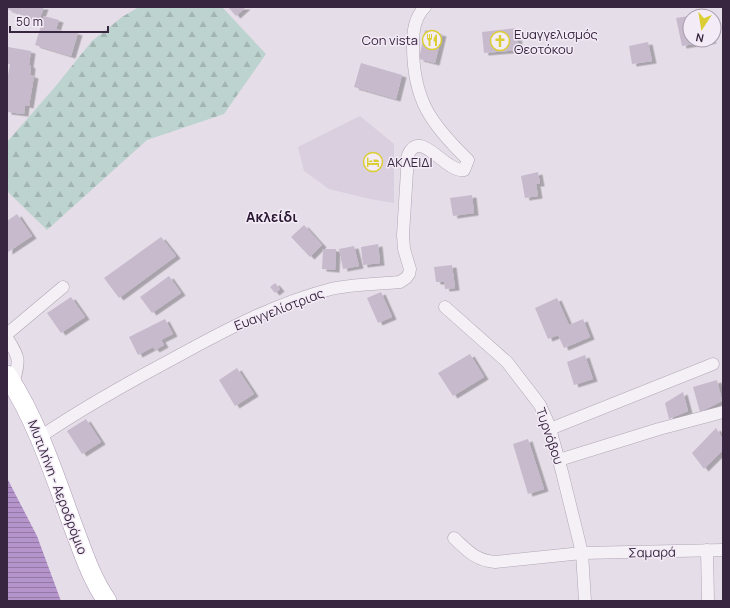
<svg xmlns="http://www.w3.org/2000/svg" width="730" height="608" viewBox="0 0 730 608" font-family="Manrope,sans-serif">
	<defs>
		<pattern id="forest-firs" width="22" height="20" patternUnits="userSpaceOnUse"><rect width="22" height="20" fill="#bdd3cf"/><path d="M5 1l3.5 6h-7zM16 11l3.5 6h-7z" fill="#a3b5b3"/></pattern>
		<pattern id="water-rules" width="6" height="5" patternUnits="userSpaceOnUse"><rect width="6" height="5" fill="#b594cc"/><path d="M0 2.5h6" fill="none" stroke="#9479a7"/></pattern>
		<filter id="shadow"><feDropShadow dx="4.5" dy="2.5" stdDeviation="0" flood-color="#0004"/></filter>
	</defs>
	<rect width="100%" height="100%" fill="#e5dde8"/>
	<path fill="#d9cfde" d="M360,116L394,144V203L370,199L329,189L304,171L298,147Z"/>
	<path fill="url(#forest-firs)" d="M139,7H222L266,54L224,114L147,140L47,230L7,191V142L55,87L92,41L122,17Z"/>
	<path fill="url(#water-rules)" d="M7,478L37,536L61,601H7Z"/>
	<g fill="#c6bacc" filter="url(#shadow)">
		<path d="M7,7H44L39,21L7,9Z"/>
		<path d="M228,7H246L236,16Z"/>
		<path d="M44,16L59,20L56,29L70,33L71,31L78,33L71,56L35,45Z"/>
		<path d="M690,16V40H712V41L682,46L676,18Z"/>
		<path d="M516,28L519,50L484,53L482,32Z"/>
		<path d="M425,30L442,34L435,63L419,59Z"/>
		<path d="M648,42L652,61L632,64L629,46Z"/>
		<path d="M8,47L31,51L29,65L31,66L30,75L34,76L29,106L25,105L24,114L7,112V81L10,64H7Z"/>
		<path d="M361,63L402,75L396,99L354,87Z"/>
		<path d="M538,172L540,184H536L538,196L525,198L521,176Z"/>
		<path d="M472,195L474,213L453,216L450,198Z"/>
		<path d="M17,214L32,236L8,252L7,221Z"/>
		<path d="M304,225L322,245L310,257L291,237Z"/>
		<path d="M161,237L176,256L119,298L104,278Z"/>
		<path d="M378,244L380,263L363,265L361,247Z"/>
		<path d="M354,246L359,266L343,269L339,249Z"/>
		<path d="M323,249H336L335,270L322,269Z"/>
		<path d="M452,265L455,288L445,289L444,282H436L434,267Z"/>
		<path d="M169,276L181,293L152,313L140,297Z"/>
		<path d="M275,283L280,289L275,293L270,287Z"/>
		<path d="M381,292L392,317L378,323L367,298Z"/>
		<path d="M71,297L85,317L61,333L47,313Z"/>
		<path d="M557,298L569,325L583,319L590,337L564,348L558,335L548,339L535,308Z"/>
		<path d="M165,319L173,334L161,340L164,345L155,350L153,347L138,355L129,337Z"/>
		<path d="M470,354L484,377L453,396L438,373Z"/>
		<path d="M585,355L593,379L574,385L567,362Z"/>
		<path d="M237,368L254,394L235,406L219,380Z"/>
		<path d="M717,380L722,401L700,412L693,387Z"/>
		<path d="M683,392L688,411L669,419L665,403Z"/>
		<path d="M86,419L101,442L82,454L67,431Z"/>
		<path d="M716,428L723,439V450L704,469L692,453Z"/>
		<path d="M528,439L544,489L528,494L513,444Z"/>
	</g>
	<g fill="none" stroke-linecap="round" stroke-linejoin="round">
		<defs>
			<g id="street">
				<path d="M445,307L507,362L540,405L549,425L562,472L582,553L585,601"/>
				<path d="M7,334L63,287"/>
				<path d="M7,338C20,358 20,360 13,384"/>
				<path d="M550,429L713,364"/>
				<path d="M40,437C84,407 131,381 178,356C227,329 277,303 331,289C353,284 378,284 400,282L406,278L409,274L410,269L404,249L403,235L408,155C421,127 445,173 464,170L468,160C431,124 413,100 413,46C413,32 414,18 425,7"/>
				<path d="M559,460L659,429L723,412"/>
				<path d="M454,538C468,551 475,560 495,562L582,553L723,550"/>
				<path d="M707,550L708,601"/>
			</g>
			<path id="primary" d="M7,375C37,421 54,474 73,526C83,552 91,578 107,601"/>
		</defs>
		<use href="#street" stroke="#b1a6b6" stroke-width="13"/>
		<use href="#primary" stroke="#ad9bb5" stroke-width="20"/>
		<use href="#street" stroke="#f5f0f6" stroke-width="12"/>
		<use href="#primary" stroke="#fff" stroke-width="19"/>
	</g>
	<defs>
		<symbol id="restaurant-ring" viewBox="-11 -11 22 22"><circle r="9.5" fill="#f3ecf6" stroke="#dbce34" stroke-width="1.5"/><path d="M-5-6h1v4h1v-4h1v4h1v-4h1v5L-1.5 .5V6h-2V.5L-5-1ZM5-6V6H3V1.5H1.5Q1.5-4 5-6Z" fill="#dbce34"/></symbol>
		<symbol id="church-ring" viewBox="-11 -11 22 22"><circle r="9.5" fill="#f3ecf6" stroke="#dbce34" stroke-width="1.5"/><path d="M-1.2-6h2.4v3.5h3.3v2.4h-3.3V6h-2.4V-.1h-3.3v-2.4h3.3Z" fill="#dbce34"/></symbol>
		<symbol id="hotel-ring" viewBox="-11 -11 22 22"><circle r="9.5" fill="#f3ecf6" stroke="#dbce34" stroke-width="1.5"/><path d="M-6-4.5h1.5V1H6V5H4.5V3h-9V5H-6ZM-4 0a1.8 1.8 0 1 1 3.6 0ZM.5 0V-2.5h3Q6-2.5 6 0Z" fill="#dbce34"/></symbol>
	</defs>
	<g fill-rule="evenodd">
		<use href="#restaurant-ring" x="421" y="29" width="22" height="22"/>
		<use href="#church-ring" x="489" y="30" width="22" height="22"/>
		<use href="#hotel-ring" x="362" y="151" width="22" height="22"/>
	</g>
	<g text-anchor="middle" stroke-width="3" stroke-linejoin="round" paint-order="stroke">
		<g font-size="13" fill="#382540" stroke="#f3ecf6" text-anchor="start">
			<text x="514" y="39">Ευαγγελισμός<tspan x="514" dy="15">Θεοτόκου</tspan></text>
			<text x="418" y="45" text-anchor="end">Con vista</text>
			<text x="387" y="167">ΑΚΛΕΙΔΙ</text>
		</g>
		<g font-size="13" fill="#382540" stroke="#f3ecf6">
			<text transform="translate(279 309) rotate(-21)" y="5">Ευαγγελίστριας</text>
			<text transform="translate(550 436) rotate(71)" y="5">Τυρνόβου</text>
			<text transform="translate(58 487) rotate(69)" y="5">Μυτιλήνη - Αεροδρόμιο</text>
			<text transform="translate(652 552) rotate(-1)" y="5">Σαμαρά</text>
		</g>
		<g font-size="14" font-weight="bold" fill="#2a1731" stroke="#f3ecf6">
			<text x="272" y="222">Ακλείδι</text>
		</g>
	</g>
	<rect width="730" height="608" fill="none" stroke="#382540" stroke-width="16"/>
	<g transform="translate(702 28) rotate(192)"><circle r="19" fill="#f3ecf6" stroke="#a89cad"/>
	<path d="M0-3L7 15L0 10L-7 15Z" fill="#dbce34"/>
	<text y="-6" font-size="11" font-weight="bold" text-anchor="middle" fill="#382540">N</text>
	</g>
	<path d="M10 26v6h98v-6" fill="none" stroke="#382540" stroke-width="2"/>
	<text x="16" y="26" font-size="12" fill="#382540" stroke="#f3ecf6" stroke-width="3" paint-order="stroke">50 m</text>
</svg>
